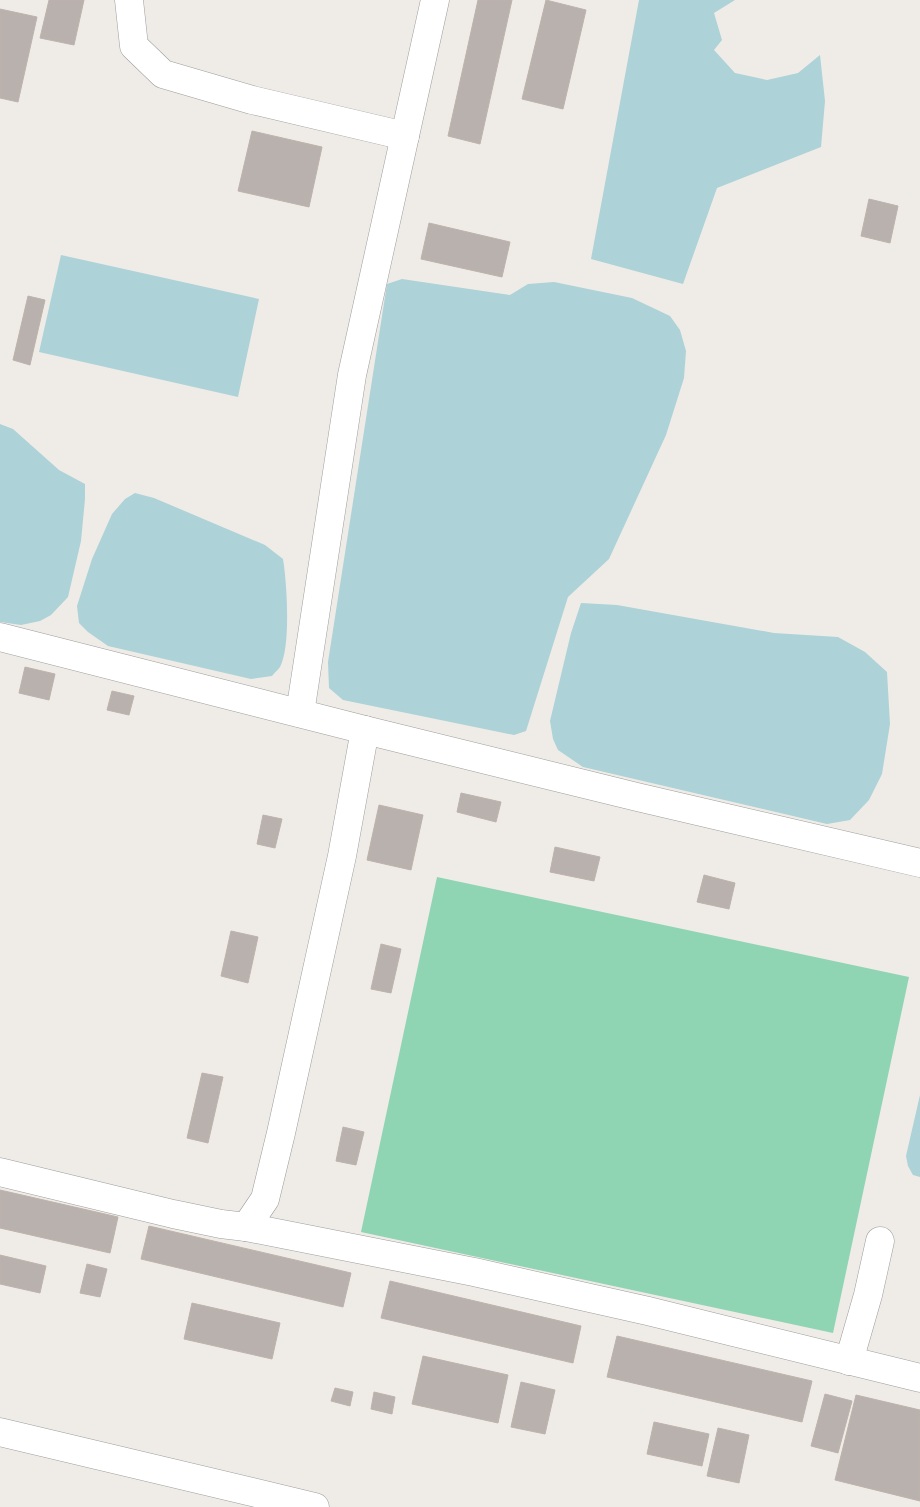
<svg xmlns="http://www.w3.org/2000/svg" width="920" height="1507" viewBox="0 0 920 1507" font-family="'Nunito Sans',sans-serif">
	<rect width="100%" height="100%" fill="#efece7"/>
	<path fill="#8fd4b3" d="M437,877L909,977L833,1333L361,1232Z"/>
	<g fill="#add2d7">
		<path d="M639,0H735L714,13L722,40L714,50L735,73L767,80L798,73L820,55L825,101L821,147L717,188L683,284L591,259Z"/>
		<path d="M61,255L259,299L238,397L39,352Z"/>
		<path d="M402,279L510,295L528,284L554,282L632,298L670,316L680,330L686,351L684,378L666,435L609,559L568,597L526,731L514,735L343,700L329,688L328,662L387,284Z"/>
		<path d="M0,424L13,429L59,470L85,484V499L81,541L68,597L51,615L40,621L21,625L0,622Z"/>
		<path d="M135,493L154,498L265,545L283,559C287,583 291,647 280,667C278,670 274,673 272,676L251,679L108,646L88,632L79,623L77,606L92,559L112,514L125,499Z"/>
		<path d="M581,603L617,605L774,633L838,637L865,652L887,672L890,724L882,774L869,800L850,820L827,824L583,767L558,750L553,739L550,721L571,633Z"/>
		<path d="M920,1095V1177L913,1175L908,1166L906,1156Z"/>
	</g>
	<g fill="#b8b1ad" stroke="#bfb2ab">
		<path d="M49,0H84L74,45L40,38Z"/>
		<path d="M478,0H512L480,144L448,136Z"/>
		<path d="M546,0L586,10L563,109L522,99Z"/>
		<path d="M0,9L37,17L18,102L0,98Z"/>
		<path d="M252,131L322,147L309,207L238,191Z"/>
		<path d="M869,199L898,206L890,243L861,236Z"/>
		<path d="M429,223L510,242L502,277L421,259Z"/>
		<path d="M28,296L45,300L30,365L13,360Z"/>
		<path d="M25,667L55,674L49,700L19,693Z"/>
		<path d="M112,691L134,696L129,715L107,710Z"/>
		<path d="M461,793L501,802L496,822L457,812Z"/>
		<path d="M379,805L423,815L411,870L367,860Z"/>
		<path d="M263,815L282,819L275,848L257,844Z"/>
		<path d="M555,847L600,857L594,881L550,872Z"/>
		<path d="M704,875L735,883L729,909L697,902Z"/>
		<path d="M231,931L258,937L248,983L221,976Z"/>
		<path d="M381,944L401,949L391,993L371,989Z"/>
		<path d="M202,1073L223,1077L208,1143L187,1138Z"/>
		<path d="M343,1127L364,1132L356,1165L336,1161Z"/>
		<path d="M0,1190L118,1217L110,1253L0,1228Z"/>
		<path d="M149,1226L351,1273L343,1307L141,1259Z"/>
		<path d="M0,1255L46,1266L40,1293L0,1284Z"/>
		<path d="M87,1264L107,1269L100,1297L80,1293Z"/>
		<path d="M390,1281L581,1326L573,1363L381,1318Z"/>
		<path d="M192,1303L280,1323L272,1359L184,1339Z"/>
		<path d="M617,1336L812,1381L802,1422L607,1377Z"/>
		<path d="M423,1356L508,1375L498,1423L412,1404Z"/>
		<path d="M521,1382L555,1390L545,1434L511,1427Z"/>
		<path d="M335,1388L353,1392L350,1406L331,1401Z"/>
		<path d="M374,1392L395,1397L392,1414L371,1409Z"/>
		<path d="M825,1394L852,1401L838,1453L811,1446Z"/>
		<path d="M856,1395L920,1410V1501L835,1480Z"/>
		<path d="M654,1422L709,1434L702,1466L647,1454Z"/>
		<path d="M718,1428L749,1435L739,1483L707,1476Z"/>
	</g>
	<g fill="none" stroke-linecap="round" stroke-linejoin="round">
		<defs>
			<g id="minor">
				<path d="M129,0L134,46L163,74L252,100L405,136"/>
				<path d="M0,637L365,730L637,797L920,863"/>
				<path d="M300,713L352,375L435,0"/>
				<path d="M0,1172L173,1214L221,1224L246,1227L265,1199L281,1133L342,856L365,730"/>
				<path d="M246,1227L474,1272L648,1311L920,1378"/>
				<path d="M849,1361L868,1295L880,1241"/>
				<path d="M0,1432L315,1507"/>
			</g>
		</defs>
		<use href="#minor" stroke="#9d9d9d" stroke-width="29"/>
		<use href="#minor" stroke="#fff" stroke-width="28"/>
	</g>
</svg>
